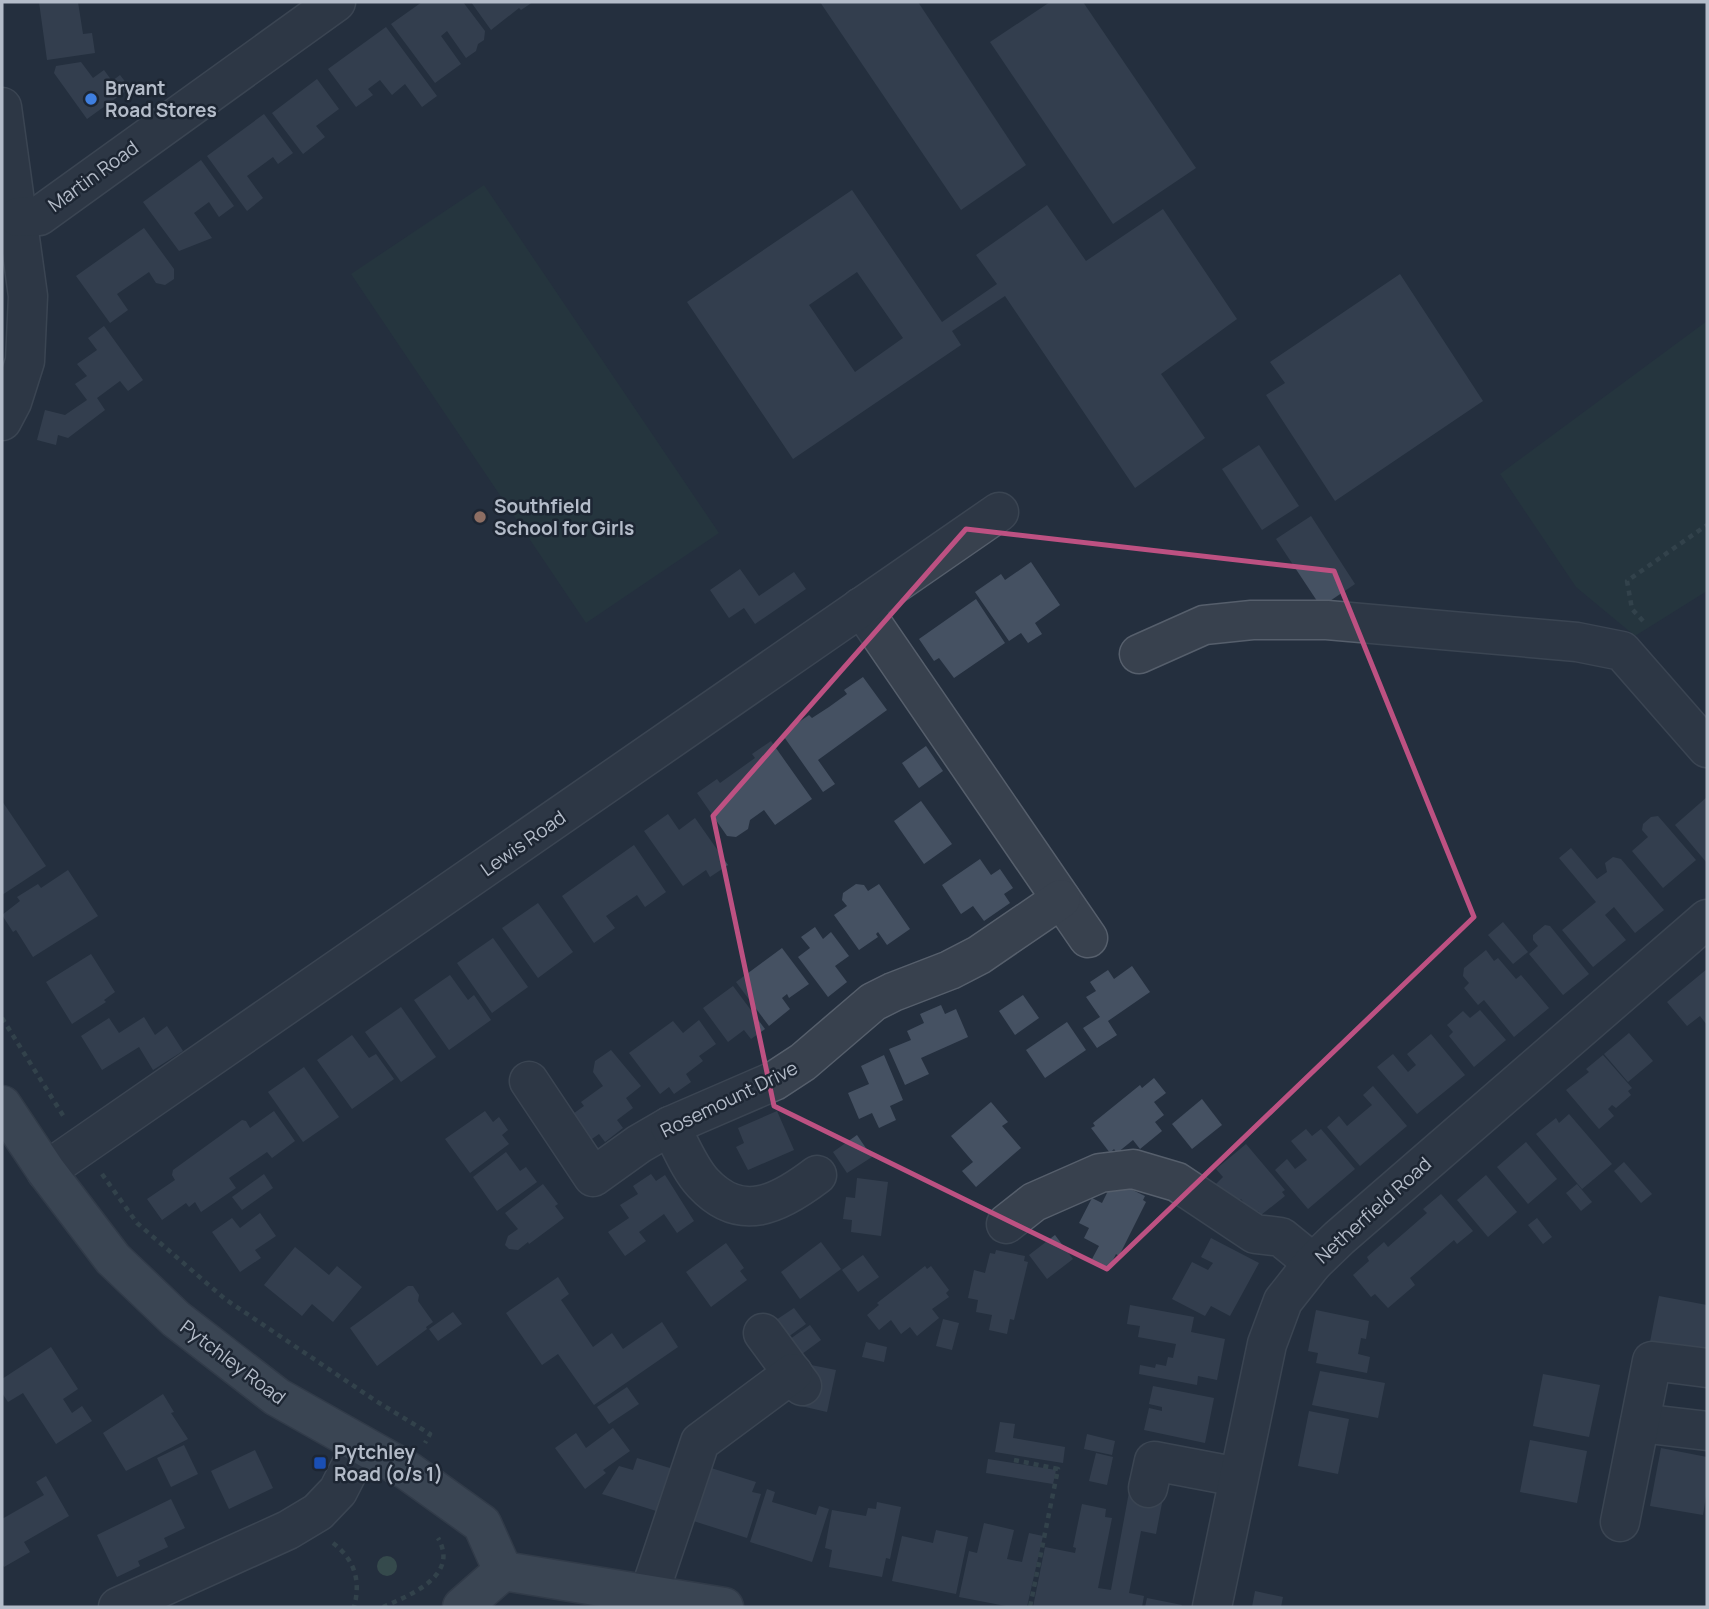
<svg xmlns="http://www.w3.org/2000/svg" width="1709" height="1609" viewBox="0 0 1709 1609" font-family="Manrope,sans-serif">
	<rect width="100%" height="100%" fill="#242f3e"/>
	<g fill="#263c3f">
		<path d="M484,185L719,533L586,623L351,274Z"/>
		<path d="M1707,321V591L1635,636L1576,587L1500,474Z"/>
	</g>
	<g fill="#455162" fill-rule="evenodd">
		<path d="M39,2H78L83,34L92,33L95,53L47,60Z"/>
		<path d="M422,2H463L485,31L484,40L478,44L476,51L466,58L447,31L441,36L461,64L435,83L391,24Z"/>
		<path d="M471,2H533L521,10L519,8L491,30Z"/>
		<path d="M820,2H918L1026,165L961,210Z"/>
		<path d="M1050,2H1083L1196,168L1113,224L990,42Z"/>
		<path d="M386,27L437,96L422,107L405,84L392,95L380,80L368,89L373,95L356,107L328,69Z"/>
		<path d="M81,62L93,78L104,70L112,81L120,75L130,88L87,119L54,73L56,66Z"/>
		<path d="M317,79L339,109L316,126L325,137L303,154L272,113Z"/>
		<path d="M264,114L293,153L278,164L273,157L247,176L263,198L247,211L207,156Z"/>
		<path d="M201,160L234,206L219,217L209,202L194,213L212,238L179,251L143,202Z"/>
		<path d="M852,190L942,322L997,284L976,255L1047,205L1086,261L1163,209L1237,319L1161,374L1205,438L1135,488L1005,296L952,331L961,345L793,459L687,302ZM857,272L903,338L855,372L809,305Z"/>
		<path d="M144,228L174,269V279L165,285L156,283L149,272L117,294L128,310L110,323L76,276Z"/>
		<path d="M1400,274L1483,401L1335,501L1266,395L1285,383L1270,362Z"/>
		<path d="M104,326L143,380L128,391L120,381L97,398L105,410L68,438L58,435L56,445L37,440L45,410L65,415L87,400L75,384L87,376L77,364L97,350L88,338Z"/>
		<path d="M1259,445L1299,506L1262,530L1222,469Z"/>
		<path d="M1311,516L1355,584L1321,607L1276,539Z"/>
		<path d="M1031,562L1060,605L1035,623L1042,634L1028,643L1021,633L1009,641L975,592L1001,574L1005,580Z"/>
		<path d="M740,569L759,596L794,572L806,589L755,624L744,608L729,618L710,590Z"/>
		<path d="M976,599L1005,643L954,678L939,658L934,661L919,639Z"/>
		<path d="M863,677L887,710L818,760L835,784L823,792L782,734L809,715L812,718L829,707L847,694L844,690Z"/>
		<path d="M771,741L812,799L775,825L764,810L750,820L748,829L736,837L727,836L697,793L717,779L720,783L755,758L752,754Z"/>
		<path d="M926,746L943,771L919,788L902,763Z"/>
		<path d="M1707,797V863L1675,825Z"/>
		<path d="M2,801L46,866L2,895Z"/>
		<path d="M921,801L952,844L924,864L894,821Z"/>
		<path d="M668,814L679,830L695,818L728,865L710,877L706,870L683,886L644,831Z"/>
		<path d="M1658,816L1696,860L1663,888L1632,851L1648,837L1642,830L1643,824L1651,817Z"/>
		<path d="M634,845L666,892L645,907L637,895L606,916L615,928L594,943L562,896Z"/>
		<path d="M1571,848L1597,879L1607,872L1605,863L1613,857L1621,859L1664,910L1635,933L1614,907L1605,915L1626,940L1593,967L1562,930L1596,902L1559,858Z"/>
		<path d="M980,859L991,875L1000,869L1013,888L1004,894L1010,903L984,921L973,906L961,914L942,885Z"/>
		<path d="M68,870L98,916L33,957L16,930L13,932L2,915L20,901L17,897L38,884L41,888Z"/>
		<path d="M856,884L864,885L868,891L879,884L910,929L887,945L878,932L876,934L878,937L859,950L834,915L847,906L842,900L843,893Z"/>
		<path d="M538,903L573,952L538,978L502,928Z"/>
		<path d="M1503,922L1528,952L1513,964L1488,935Z"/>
		<path d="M1545,925L1550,926L1589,974L1563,995L1529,954L1538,946L1533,940V935Z"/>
		<path d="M815,927L823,939L831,932L849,956L835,966L847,982L828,997L798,957L810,948L801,937Z"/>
		<path d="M493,938L528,987L492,1013L457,963Z"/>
		<path d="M782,948L809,984L789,998L787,994L782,998L790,1009L769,1026L736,982Z"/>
		<path d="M1486,950L1494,961L1498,958L1516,979L1521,975L1549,1008L1514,1037L1484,1000L1478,1005L1464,988L1469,983L1463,976L1464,968Z"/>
		<path d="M91,954L115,992L104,1000L106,1002L72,1024L46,982Z"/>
		<path d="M1132,966L1150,992L1108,1021L1117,1035L1097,1048L1083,1028L1100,1017L1086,997L1096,991L1090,982L1108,970L1114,979Z"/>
		<path d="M1707,969V1025L1700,1016L1687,1026L1667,1002Z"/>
		<path d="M450,975L468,1000L474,995L491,1020L449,1050L414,1000Z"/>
		<path d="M733,986L765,1029L751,1039L744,1030L728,1042L703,1008Z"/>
		<path d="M1023,995L1039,1018L1015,1035L999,1011Z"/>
		<path d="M941,1005L945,1014L956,1009L968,1037L921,1058L929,1074L905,1085L889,1049L911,1040L907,1031L924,1023L920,1014Z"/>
		<path d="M401,1007L436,1057L401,1082L365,1032Z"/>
		<path d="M1480,1010L1506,1040L1474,1067L1449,1036L1453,1032L1447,1025L1463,1011L1470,1018Z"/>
		<path d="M144,1017L155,1035L167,1026L183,1051L153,1070L139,1047L102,1070L81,1036L109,1018L119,1033Z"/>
		<path d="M699,1020L716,1044L699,1056L703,1061L686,1074L691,1082L674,1094L669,1087L660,1094L629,1053L673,1021L683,1033Z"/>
		<path d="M1067,1022L1086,1050L1045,1078L1026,1050Z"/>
		<path d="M1629,1033L1653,1061L1628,1082L1604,1054Z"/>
		<path d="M1431,1034L1465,1075L1417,1114L1377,1067L1393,1054L1408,1072L1416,1065L1407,1054Z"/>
		<path d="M352,1035L369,1058L376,1054L394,1079L352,1109L317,1060Z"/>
		<path d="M611,1050L641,1086L626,1098L633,1108L617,1120L623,1128L605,1142L599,1134L589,1141L570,1116L584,1106L581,1102L603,1086L593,1072L595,1061Z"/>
		<path d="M884,1055L903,1100L890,1106L896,1120L879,1128L872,1113L859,1119L848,1093L869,1084L861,1066Z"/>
		<path d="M1603,1055L1632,1088L1628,1091L1631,1095L1616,1108L1612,1105L1608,1109L1614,1116L1599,1129L1566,1090L1589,1072L1586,1069Z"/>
		<path d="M304,1067L339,1117L303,1142L268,1092Z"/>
		<path d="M1154,1078L1166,1093L1154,1102L1164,1115L1155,1122L1162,1131L1140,1149L1133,1140L1117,1153L1114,1149L1110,1153L1091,1128L1095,1126L1093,1123L1140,1085L1142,1088Z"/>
		<path d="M1373,1086L1407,1126L1360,1166L1327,1127L1339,1116L1347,1126L1372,1105L1363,1095Z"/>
		<path d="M1202,1099L1222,1125L1192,1149L1172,1124Z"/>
		<path d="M991,1102L1008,1122L1002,1126L1021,1148L976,1187L962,1171L973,1162L951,1136Z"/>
		<path d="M274,1111L295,1141L272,1158L267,1152L229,1178L236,1188L201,1212L195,1202L189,1207L186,1203L162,1220L147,1199L175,1180L172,1175L173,1170L242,1120L246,1121L250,1128Z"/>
		<path d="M485,1111L493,1122L499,1117L508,1130L502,1135L509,1144L470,1173L445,1139Z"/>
		<path d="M777,1111L794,1150L748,1170L736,1147L744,1143L738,1128Z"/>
		<path d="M1569,1114L1612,1164L1582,1189L1536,1134L1556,1118L1559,1123Z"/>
		<path d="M1306,1129L1312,1136L1321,1129L1355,1169L1308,1209L1275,1170L1287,1159L1295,1169L1307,1160L1291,1141Z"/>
		<path d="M857,1135L872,1157L847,1173L833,1152Z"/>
		<path d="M1526,1142L1557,1179L1528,1204L1497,1167Z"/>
		<path d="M1246,1144L1285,1190L1282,1192L1285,1196L1261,1215L1258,1211L1254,1215L1241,1199L1233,1206L1215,1185L1223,1177L1216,1169Z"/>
		<path d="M506,1152L520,1171L526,1167L537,1182L497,1211L473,1177Z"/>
		<path d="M1624,1162L1652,1194L1641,1203L1614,1171Z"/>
		<path d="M264,1174L273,1188L242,1210L232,1197Z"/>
		<path d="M651,1174L656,1181L665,1175L694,1221L677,1233L664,1214L639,1232L646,1241L625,1256L608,1232L629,1218L620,1205L638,1194L633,1186Z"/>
		<path d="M1486,1175L1517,1212L1488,1237L1457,1200Z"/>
		<path d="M857,1178L888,1182L881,1236L851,1232L852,1220L843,1219L846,1197L855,1198Z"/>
		<path d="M1118,1183L1145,1196L1143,1200L1146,1202L1119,1256L1116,1254L1109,1268L1092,1259L1099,1246L1084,1238L1089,1228L1079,1223L1092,1198L1102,1203L1111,1185Z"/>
		<path d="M543,1184L558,1204L555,1206L564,1218L529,1244L528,1242L518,1250L509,1249L505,1245L508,1236L518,1229L505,1213Z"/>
		<path d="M1577,1184L1592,1202L1581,1211L1566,1193Z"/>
		<path d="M1441,1194L1473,1231L1457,1244L1454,1240L1410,1278L1415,1285L1388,1308L1375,1294L1371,1297L1353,1275L1369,1261L1367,1257L1384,1242L1388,1247L1427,1213L1423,1209Z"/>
		<path d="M260,1213L276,1236L255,1250L261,1258L240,1272L212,1232L232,1218L240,1228Z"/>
		<path d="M1537,1218L1552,1237L1543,1244L1528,1225Z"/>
		<path d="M1055,1235L1073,1259L1047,1279L1029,1255Z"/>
		<path d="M1211,1238L1259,1263L1230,1316L1211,1306L1205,1316L1172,1299L1192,1262L1208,1270L1213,1263L1201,1257Z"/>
		<path d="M821,1242L841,1269L800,1299L781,1272Z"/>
		<path d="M726,1243L744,1268L740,1271L747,1280L711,1307L686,1272Z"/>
		<path d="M295,1247L329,1275L337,1266L362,1287L333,1322L312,1304L302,1316L264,1285Z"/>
		<path d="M996,1250L1025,1256L1024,1261L1028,1262L1014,1320L1010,1319L1007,1334L989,1330L992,1315L976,1312L978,1300L968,1298L974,1270L985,1273L990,1253L995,1254Z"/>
		<path d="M863,1255L879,1277L858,1292L842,1270Z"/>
		<path d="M925,1266L927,1269L931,1266L949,1290L946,1293L949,1297L932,1309L939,1318L917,1336L910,1327L901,1334L891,1320L879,1330L867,1315L879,1305L877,1303Z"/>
		<path d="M558,1277L569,1294L561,1300L593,1347L612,1333L623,1349L662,1322L678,1347L594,1405L558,1354L542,1365L506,1313Z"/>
		<path d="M408,1286H413L419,1295L418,1301L433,1322L426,1327L427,1329L377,1366L350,1328Z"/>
		<path d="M1659,1296L1707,1305V1353L1650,1342Z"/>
		<path d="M1130,1305L1194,1317L1191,1332L1225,1339L1217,1380L1198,1376L1197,1385L1139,1374L1140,1365L1155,1368L1156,1364L1166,1366L1168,1357L1173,1358L1176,1344L1138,1337L1140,1326L1127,1324Z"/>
		<path d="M794,1308L806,1324L788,1337L776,1320Z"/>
		<path d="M1316,1310L1369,1321L1366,1339L1361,1338L1358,1354L1370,1357L1367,1373L1316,1363L1318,1353L1308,1351Z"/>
		<path d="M453,1312L462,1324L438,1341L429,1329Z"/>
		<path d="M943,1319L959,1323L952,1350L936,1346Z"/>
		<path d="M810,1325L821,1340L802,1354L790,1339Z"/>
		<path d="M866,1342L887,1347L884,1362L862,1357Z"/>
		<path d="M51,1347L78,1389L63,1399L72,1413L82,1406L92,1421L56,1444L23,1393L8,1402L2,1393V1379Z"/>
		<path d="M811,1365L836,1370L827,1412L801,1406Z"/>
		<path d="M1320,1371L1385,1383L1378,1418L1312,1405Z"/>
		<path d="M1543,1374L1600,1385L1589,1437L1533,1426Z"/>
		<path d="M1153,1386L1214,1398L1205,1443L1144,1430L1149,1408L1162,1411V1407L1149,1404Z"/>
		<path d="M627,1387L639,1404L609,1424L597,1407Z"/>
		<path d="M163,1394L174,1412L171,1413L188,1439L126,1471L103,1433Z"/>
		<path d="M1309,1411L1349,1419L1338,1474L1298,1466Z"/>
		<path d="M1000,1422L1015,1424L1013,1438L1065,1447L1063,1463L995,1452Z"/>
		<path d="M613,1428L630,1451L603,1470L606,1473L585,1489L555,1448L576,1433L586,1448Z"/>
		<path d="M1087,1434L1115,1441L1112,1455L1084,1449Z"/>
		<path d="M1530,1440L1587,1451L1577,1503L1520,1492Z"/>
		<path d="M184,1445L198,1474L171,1487L157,1458Z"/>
		<path d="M1661,1448L1707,1457V1490L1703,1515L1650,1506Z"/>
		<path d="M255,1450L273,1488L229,1509L211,1471Z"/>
		<path d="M1096,1453L1113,1457L1107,1485L1089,1481Z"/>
		<path d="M637,1458L683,1472L669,1515L602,1494L619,1466L633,1470Z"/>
		<path d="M988,1459L1056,1470L1053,1484L986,1473Z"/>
		<path d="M711,1468L756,1482L752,1492L761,1494L747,1538L684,1518Z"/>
		<path d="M46,1476L69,1516L24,1542L30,1552L4,1567L2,1564V1519L44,1495L36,1482Z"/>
		<path d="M767,1489L775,1492L772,1502L816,1515L819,1506L829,1509L812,1562L750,1542Z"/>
		<path d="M1129,1492L1163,1498L1156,1534L1141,1531L1129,1593L1144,1596L1142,1607H1033L1045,1547L1075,1553L1076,1548L1073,1547L1082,1504L1106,1509L1105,1517L1112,1518L1098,1588L1111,1590Z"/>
		<path d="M171,1499L185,1528L164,1538L168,1547L138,1561L140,1566L117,1577L97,1535Z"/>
		<path d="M877,1502L901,1507L890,1559L886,1558L882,1577L829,1567L832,1550L825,1548L832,1510L866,1516L868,1508L876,1509Z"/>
		<path d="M984,1523L1014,1530L1007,1559L1022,1562L1029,1533L1043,1536L1027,1607H1011L959,1597L969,1551L977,1553Z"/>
		<path d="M936,1530L968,1537L956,1594L892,1581L902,1536L933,1543Z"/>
		<path d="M1255,1591L1283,1597L1281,1607H1252Z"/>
		<path d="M1147,1598L1182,1605L1181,1607H1145Z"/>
	</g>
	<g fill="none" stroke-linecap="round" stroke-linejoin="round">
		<defs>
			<g id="minor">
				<path d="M2,107L28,296L25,361L12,402L2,421"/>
				<path d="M18,217L39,216L336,2"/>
				<path d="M861,607L1088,938"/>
				<path d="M1139,654L1204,625L1252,620H1327L1577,642L1622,651L1707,748"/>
				<path d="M529,1081L593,1177L639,1144L670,1126L774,1081L803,1062L873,1002L893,992L950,970L979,955L1061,899"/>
				<path d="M670,1126C680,1144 689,1168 703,1183C741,1224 779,1204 817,1175"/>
				<path d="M46,1171L999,512"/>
				<path d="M1006,1224L1034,1202L1100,1173L1133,1169L1177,1182L1255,1234L1281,1237L1313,1263"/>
				<path d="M763,1333L802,1386"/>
				<path d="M1640,1423L1707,1431"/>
				<path d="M1148,1488L1154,1461L1238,1477"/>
				<path d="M1620,1522L1652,1361L1707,1368"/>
				<path d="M649,1594L700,1442L793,1373"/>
				<path d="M118,1607L288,1530L318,1512L338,1491L361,1446"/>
				<path d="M1212,1607L1267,1344L1283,1301L1313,1263L1339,1238L1707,919"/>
			</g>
			<g id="major">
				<path d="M2,1105L46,1171L113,1259L176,1319L277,1397L408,1471L482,1524L503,1571"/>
				<path d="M503,1571L724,1607"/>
				<path d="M462,1607L503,1571"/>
			</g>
		</defs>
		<use href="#minor" stroke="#565f6c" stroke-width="41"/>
		<use href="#major" stroke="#414a57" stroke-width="41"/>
		<g stroke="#44595c" stroke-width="4.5" stroke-dasharray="5 5" stroke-linecap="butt">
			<path d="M1643,621L1632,609L1627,581L1707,525"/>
			<path d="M2,1018L64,1117"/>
			<path d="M102,1174L137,1223L225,1299L376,1401L430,1434L425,1443"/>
			<path d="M1014,1460L1058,1469L1030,1607"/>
			<path d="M333,1543C355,1560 361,1581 354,1607"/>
			<path d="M383,1607C410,1595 460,1576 438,1538"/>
		</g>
		<use href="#minor" stroke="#38414e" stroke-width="38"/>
		<use href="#major" stroke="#56606e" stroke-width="38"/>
	</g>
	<circle fill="#4b6a5d" cx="387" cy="1566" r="10"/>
	<path d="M0 0H1709V1609H0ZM966,529L1334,571L1474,917L1107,1269L774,1106L713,816Z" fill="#242f3e" fill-opacity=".55" fill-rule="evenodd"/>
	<path fill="none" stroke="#bd5182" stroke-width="5" stroke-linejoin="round" d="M966,529L1334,571L1474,917L1107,1269L774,1106L713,816Z"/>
	<circle fill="#3f7fe0" stroke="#1d2633" stroke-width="2.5" cx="91" cy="99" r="7"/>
	<circle fill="#8d6e63" stroke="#1d2633" stroke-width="2.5" cx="480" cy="517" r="7"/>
	<rect fill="#1a4fb4" stroke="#1d2633" stroke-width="2.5" x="313" y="1456" width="14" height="14" rx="3.5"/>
	<g text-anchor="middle" stroke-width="5" stroke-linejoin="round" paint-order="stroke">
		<g font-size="19" font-weight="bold" fill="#b4bcc9" stroke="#1d2633" text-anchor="start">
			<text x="105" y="95">Bryant<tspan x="105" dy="22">Road Stores</tspan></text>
			<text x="494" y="513">Southfield<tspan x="494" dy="22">School for Girls</tspan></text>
			<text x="334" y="1459">Pytchley<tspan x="334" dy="22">Road (o/s 1)</tspan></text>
		</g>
		<g font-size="19" fill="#b4bcc9" stroke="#1d2633">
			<text transform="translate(93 176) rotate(-36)" y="7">Martin Road</text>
			<text transform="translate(523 843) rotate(-35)" y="7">Lewis Road</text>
			<text transform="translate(729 1099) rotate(-26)" y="7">Rosemount Drive</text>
			<text transform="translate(1373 1210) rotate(-42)" y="7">Netherfield Road</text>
			<text transform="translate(233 1362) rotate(37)" y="7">Pytchley Road</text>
		</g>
	</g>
	<rect width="1709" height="1609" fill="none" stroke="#b4bcc9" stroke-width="7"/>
</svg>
